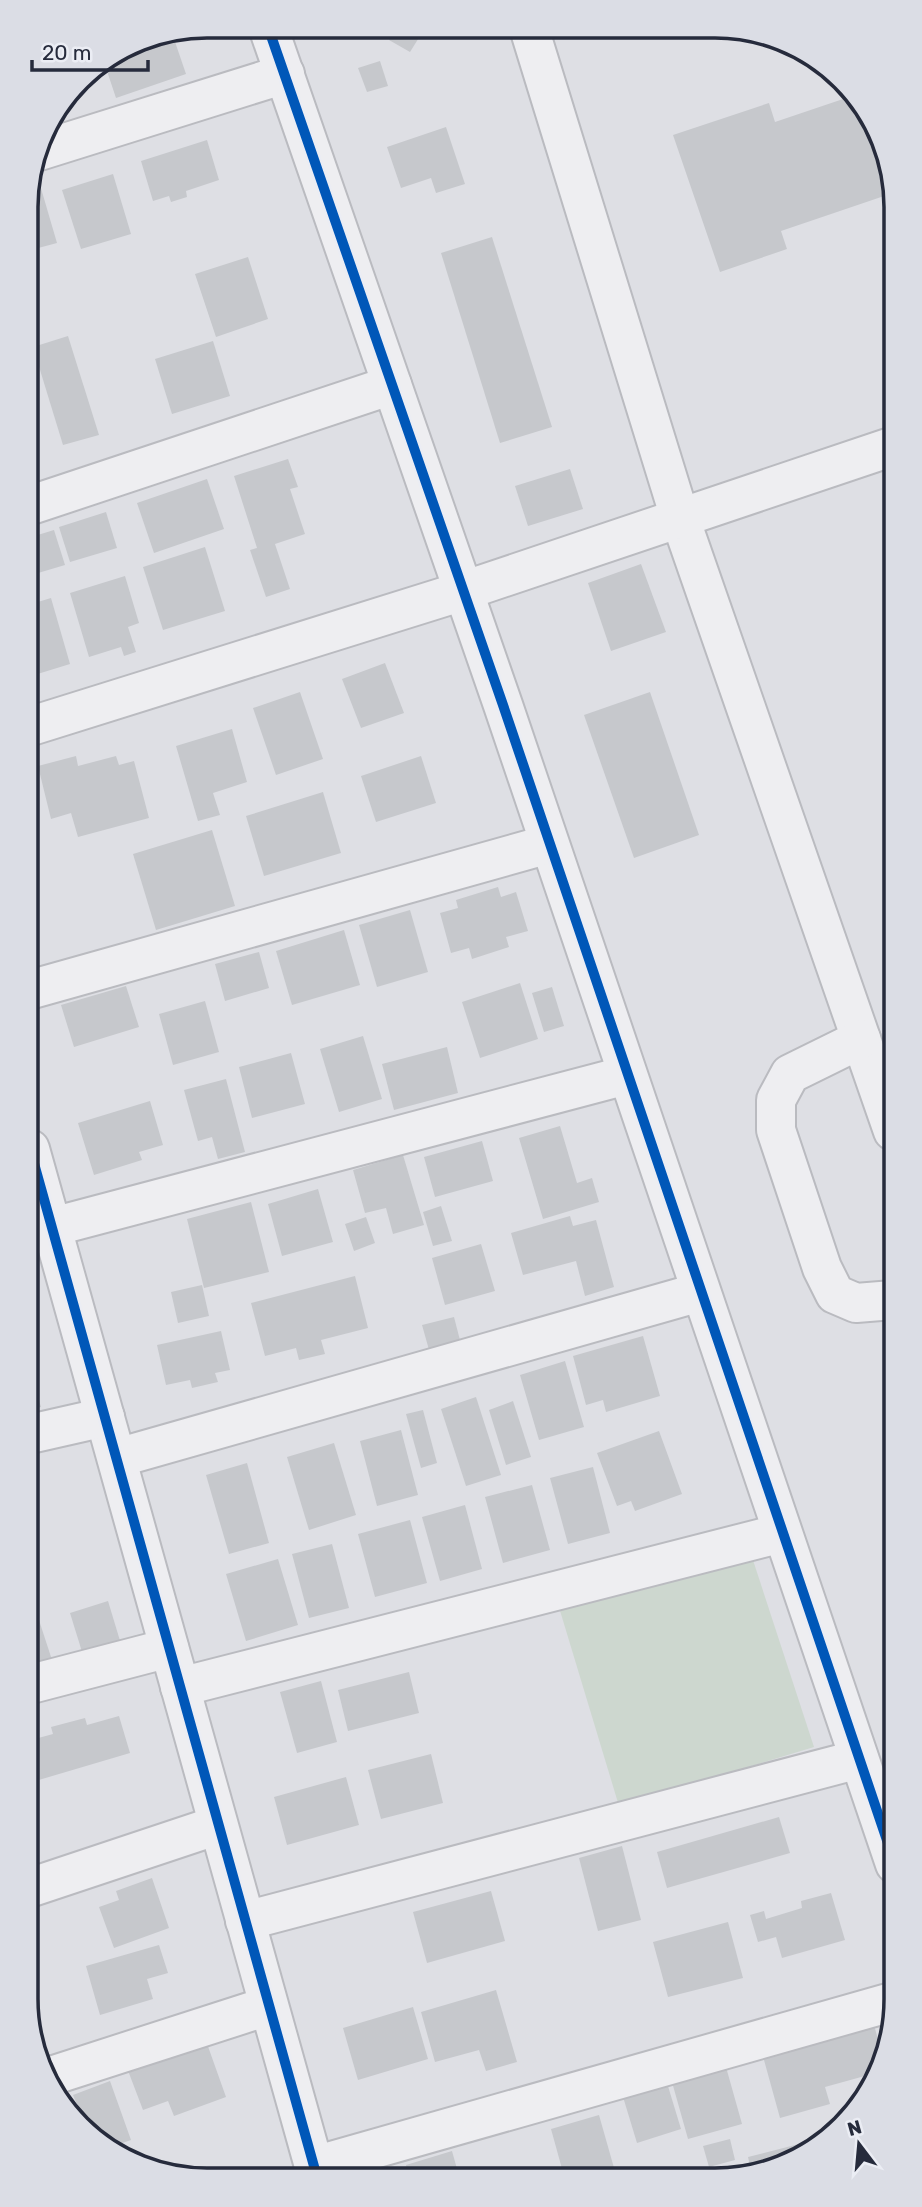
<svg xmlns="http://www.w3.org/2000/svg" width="922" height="2207" viewBox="0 0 922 2207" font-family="Rubik,sans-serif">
	<rect width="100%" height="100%" fill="#dedfe4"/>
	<path fill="#cdd7cf" d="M751,1554L814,1747L619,1806L558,1604Z"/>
	<g fill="#c6c8cc">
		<path d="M397,27L425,28L410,52L389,40Z"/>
		<path d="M172,33L186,74L116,98L104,62L120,51Z"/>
		<path d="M380,61L388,86L367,92L358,68Z"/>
		<path d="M852,96L890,161V194L781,231L787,249L720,272L673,135L769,103L775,122Z"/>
		<path d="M446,127L465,184L436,193L431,178L401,188L387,147Z"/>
		<path d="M207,140L219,180L186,191L187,197L171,202L169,196L153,201L141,161Z"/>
		<path d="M113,174L131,234L81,249L62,190Z"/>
		<path d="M38,178L57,243L27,251V195L31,180Z"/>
		<path d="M492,237L552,427L500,443L441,253Z"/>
		<path d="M248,257L268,319L216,337L195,274Z"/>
		<path d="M68,336L99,435L63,445L33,347Z"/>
		<path d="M213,341L230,396L172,414L155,359Z"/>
		<path d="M288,459L298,487L290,489L305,534L275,544L290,589L266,597L250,550L257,548L234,476Z"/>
		<path d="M570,469L583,509L528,526L515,486Z"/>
		<path d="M207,479L224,529L154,553L137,503Z"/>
		<path d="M106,512L117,548L70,562L59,527Z"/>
		<path d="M54,530L65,565L28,576V538Z"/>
		<path d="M205,547L225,611L163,630L143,567Z"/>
		<path d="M641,564L666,632L611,651L588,583Z"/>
		<path d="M125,576L139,623L128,627L136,652L124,656L121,647L89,657L70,593Z"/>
		<path d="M51,598L70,664L31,676L28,667V605Z"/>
		<path d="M385,663L404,713L361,728L342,679Z"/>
		<path d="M300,692L323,759L276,775L253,708Z"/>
		<path d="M650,692L699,835L634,858L584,715Z"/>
		<path d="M232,729L247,782L213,793L220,815L198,821L176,746Z"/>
		<path d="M76,756L78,766L116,756L119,765L134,761L149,818L78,837L71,813L51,819L38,766Z"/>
		<path d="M421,756L436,803L376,822L361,776Z"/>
		<path d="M323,792L341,853L264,876L246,816Z"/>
		<path d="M212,830L235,906L156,930L133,854Z"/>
		<path d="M498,887L501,897L516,892L528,931L506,937L509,947L472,959L469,948L451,953L440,913L458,908L456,900Z"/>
		<path d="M410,910L428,972L377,987L359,925Z"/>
		<path d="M344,930L360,985L292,1005L276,951Z"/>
		<path d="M259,952L269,988L225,1001L215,964Z"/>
		<path d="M520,983L538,1039L480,1058L462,1002Z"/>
		<path d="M126,986L139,1027L74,1047L61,1005Z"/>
		<path d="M552,987L564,1026L544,1032L532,993Z"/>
		<path d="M205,1001L219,1052L173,1065L159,1014Z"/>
		<path d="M363,1036L382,1099L339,1112L320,1049Z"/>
		<path d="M447,1047L458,1093L394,1110L382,1064Z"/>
		<path d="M291,1053L305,1104L252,1118L239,1067Z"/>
		<path d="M226,1079L245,1152L218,1159L212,1137L198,1141L184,1090Z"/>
		<path d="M150,1101L163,1145L139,1152L142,1160L94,1175L78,1123Z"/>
		<path d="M560,1126L577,1183L592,1178L599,1202L543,1219L519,1138Z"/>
		<path d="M482,1141L493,1181L435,1197L424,1157Z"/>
		<path d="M403,1155L424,1225L393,1234L386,1208L365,1213L353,1170Z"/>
		<path d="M318,1189L333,1242L282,1256L268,1204Z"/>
		<path d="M251,1202L269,1272L204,1288L187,1219Z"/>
		<path d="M441,1206L452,1241L433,1246L423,1212Z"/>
		<path d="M570,1216L573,1226L596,1220L614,1287L585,1296L576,1261L523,1275L511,1233Z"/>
		<path d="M366,1217L375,1243L354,1251L345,1224Z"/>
		<path d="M481,1244L495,1291L445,1305L432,1258Z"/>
		<path d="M355,1276L368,1328L321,1340L325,1354L299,1360L296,1348L265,1356L251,1303Z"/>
		<path d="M202,1285L209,1316L178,1323L171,1292Z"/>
		<path d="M454,1317L462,1348L431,1357L422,1325Z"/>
		<path d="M221,1331L230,1370L215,1373L218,1382L192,1388L190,1380L166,1385L157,1345Z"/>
		<path d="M643,1336L660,1396L606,1412L603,1400L586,1405L573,1356Z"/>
		<path d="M565,1361L584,1427L539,1440L520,1375Z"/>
		<path d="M30,1372L41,1407L30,1410Z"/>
		<path d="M476,1397L501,1475L466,1486L441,1409Z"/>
		<path d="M513,1401L531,1457L506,1465L489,1410Z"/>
		<path d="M423,1410L437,1463L421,1468L406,1414Z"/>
		<path d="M401,1430L418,1495L377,1506L360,1441Z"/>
		<path d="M659,1431L682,1494L635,1511L631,1501L617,1506L597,1453Z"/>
		<path d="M334,1443L356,1515L309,1530L287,1457Z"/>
		<path d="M247,1463L269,1543L229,1554L206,1475Z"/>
		<path d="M593,1467L610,1533L568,1544L550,1478Z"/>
		<path d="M532,1485L550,1550L503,1563L485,1497Z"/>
		<path d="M465,1505L482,1569L440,1581L422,1517Z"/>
		<path d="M410,1520L427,1583L375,1597L358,1534Z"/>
		<path d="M332,1544L349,1608L309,1618L292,1554Z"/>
		<path d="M278,1559L298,1625L246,1641L226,1574Z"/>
		<path d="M108,1601L121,1644L83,1655L70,1613Z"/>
		<path d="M36,1611L53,1663L31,1670V1613Z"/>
		<path d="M409,1672L419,1713L348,1731L338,1690Z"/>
		<path d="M321,1681L337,1742L297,1753L280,1692Z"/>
		<path d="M119,1716L130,1753L32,1782L31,1740L53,1734L51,1727L85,1718L87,1725Z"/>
		<path d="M431,1754L443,1803L381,1819L368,1770Z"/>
		<path d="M346,1777L359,1825L287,1845L274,1797Z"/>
		<path d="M779,1817L790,1853L667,1888L657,1852Z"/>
		<path d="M622,1846L641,1920L598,1931L579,1858Z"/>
		<path d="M152,1878L169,1928L114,1948L99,1907L119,1900L116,1891Z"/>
		<path d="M491,1891L505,1941L427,1963L413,1912Z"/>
		<path d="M831,1893L845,1940L782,1958L776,1937L758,1942L750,1915L764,1911L766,1919L802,1908L801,1901Z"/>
		<path d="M728,1922L743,1978L668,1997L653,1942Z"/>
		<path d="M159,1945L168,1973L147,1979L153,1999L100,2015L86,1966Z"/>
		<path d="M496,1990L517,2062L486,2071L479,2050L435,2062L421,2012Z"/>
		<path d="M413,2007L428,2059L358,2080L343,2028Z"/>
		<path d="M872,2018L881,2050L872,2074L825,2087L830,2104L780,2118L761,2049Z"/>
		<path d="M205,2038L226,2097L174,2116L168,2101L143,2110L127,2068Z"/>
		<path d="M724,2060L742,2124L688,2139L670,2075Z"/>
		<path d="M664,2073L681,2129L637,2143L620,2087Z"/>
		<path d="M110,2081L131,2140L111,2147L88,2136L72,2110L78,2107L73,2095Z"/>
		<path d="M599,2115L616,2175L564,2176L551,2129Z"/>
		<path d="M830,2136L815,2150L761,2175H752L748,2157Z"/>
		<path d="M730,2139L735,2160L709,2167L703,2146Z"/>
		<path d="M452,2151L459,2176H409L406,2165Z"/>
	</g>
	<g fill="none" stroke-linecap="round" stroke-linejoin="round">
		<defs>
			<g id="minor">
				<path d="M268,27L503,705L895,1864"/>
				<path d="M529,28L680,518L893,1131"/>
				<path d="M39,151L285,74"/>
				<path d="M28,506L392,385"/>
				<path d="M28,727L463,591L891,447"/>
				<path d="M29,990L549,844"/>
				<path d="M861,1039L790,1074L776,1100V1130L822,1268L835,1294L856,1303L893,1300"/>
				<path d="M30,1149L317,2177"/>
				<path d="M52,1227L627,1075"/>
				<path d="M30,1434L105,1417"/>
				<path d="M117,1458L700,1292"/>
				<path d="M31,1684L169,1648"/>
				<path d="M180,1687L782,1533"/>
				<path d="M32,1887L218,1825"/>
				<path d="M245,1921L859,1759"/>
				<path d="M51,2076L268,2006"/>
				<path d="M314,2166L895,2001"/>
			</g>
		</defs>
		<use href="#minor" stroke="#babbc0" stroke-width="42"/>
		<use href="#minor" stroke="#eeeef1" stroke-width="38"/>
		<defs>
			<g id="cycleway">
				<path d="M268,27L503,705L895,1864"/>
				<path d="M30,1149L317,2177"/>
			</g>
		</defs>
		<use href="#cycleway" stroke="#ebedf4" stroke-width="15"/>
		<use href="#cycleway" stroke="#0057b8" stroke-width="10"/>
	</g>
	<path d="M0 0H922V2207H0ZM207 38H715A169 169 0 0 1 884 207V1999A169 169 0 0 1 715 2168H207A169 169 0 0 1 38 1999V207A169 169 0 0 1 207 38Z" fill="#dbdde5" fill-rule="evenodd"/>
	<path fill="none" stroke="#262b3c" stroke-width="3.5" d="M207 38H715A169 169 0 0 1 884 207V1999A169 169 0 0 1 715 2168H207A169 169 0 0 1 38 1999V207A169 169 0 0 1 207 38Z"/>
	<g transform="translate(859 2144) rotate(344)" stroke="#ebedf4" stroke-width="5" paint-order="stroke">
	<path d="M0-5L12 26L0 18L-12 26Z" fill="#262b3c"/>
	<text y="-10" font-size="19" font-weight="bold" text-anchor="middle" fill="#262b3c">N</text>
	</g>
	<path d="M32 60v10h116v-10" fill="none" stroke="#262b3c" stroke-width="3.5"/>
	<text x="42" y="60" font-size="21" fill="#262b3c" stroke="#ebedf4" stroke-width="5" paint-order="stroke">20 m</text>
</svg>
